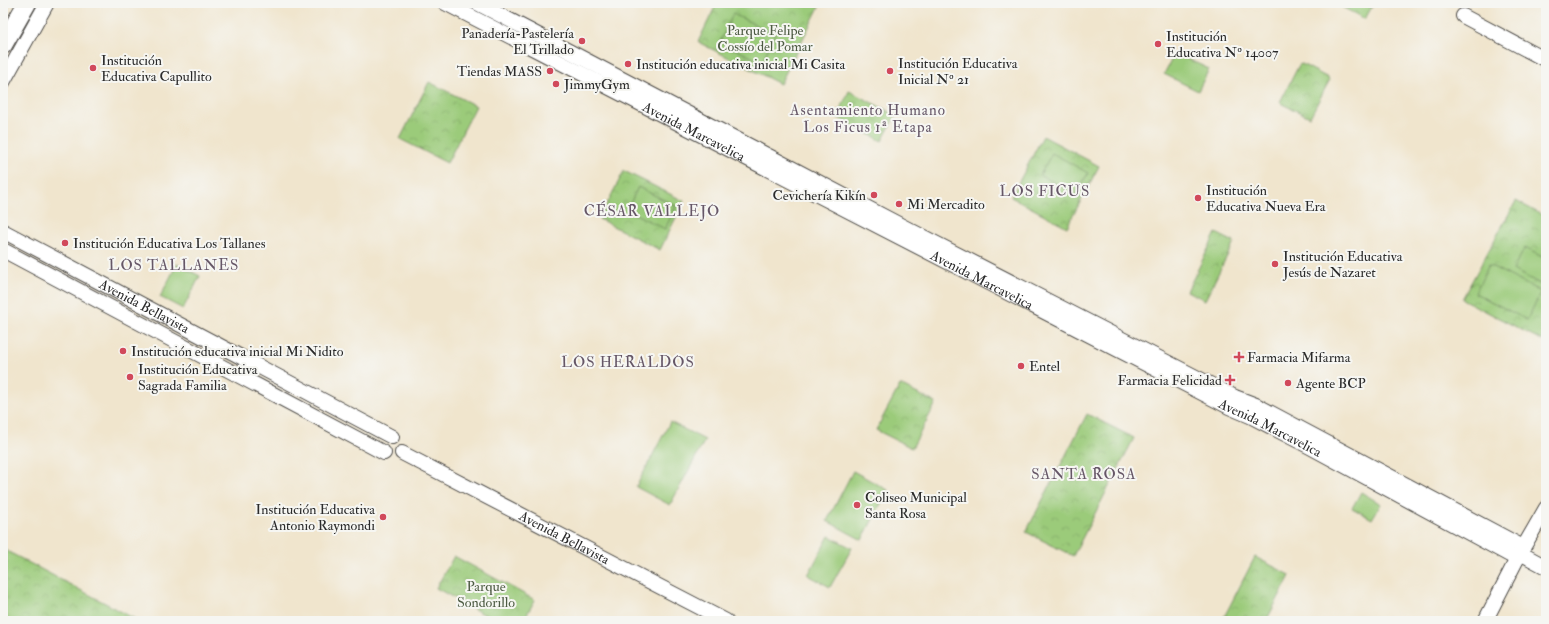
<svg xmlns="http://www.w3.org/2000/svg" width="1549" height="624" viewBox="0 0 1549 624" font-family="'IM FELL Double Pica',serif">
	<defs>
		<pattern id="park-crowns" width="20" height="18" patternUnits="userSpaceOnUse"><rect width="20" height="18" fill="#9bcb7a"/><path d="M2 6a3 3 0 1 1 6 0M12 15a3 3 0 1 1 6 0" fill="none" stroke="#86ae6a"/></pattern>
	</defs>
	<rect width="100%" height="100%" fill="#f6f6f2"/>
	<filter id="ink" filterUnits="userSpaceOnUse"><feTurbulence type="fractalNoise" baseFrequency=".025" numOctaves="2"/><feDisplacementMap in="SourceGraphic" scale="8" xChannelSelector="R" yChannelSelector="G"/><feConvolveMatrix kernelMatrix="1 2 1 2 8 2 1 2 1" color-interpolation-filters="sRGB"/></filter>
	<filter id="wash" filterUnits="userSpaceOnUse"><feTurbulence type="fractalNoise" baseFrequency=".012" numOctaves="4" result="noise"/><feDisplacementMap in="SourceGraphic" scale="16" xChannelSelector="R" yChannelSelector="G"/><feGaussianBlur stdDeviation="0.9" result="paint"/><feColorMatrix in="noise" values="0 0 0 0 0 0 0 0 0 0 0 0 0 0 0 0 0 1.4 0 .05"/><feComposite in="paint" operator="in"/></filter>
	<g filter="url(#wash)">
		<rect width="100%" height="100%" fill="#f0e5cd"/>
		<g fill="url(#park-crowns)" stroke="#637b52">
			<path d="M717,3H821L780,84L698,42Z"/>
			<path d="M1334,3H1374L1365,19Z"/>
			<path d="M1302,64L1328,78L1329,81L1310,117L1282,104L1280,102L1299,65Z"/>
			<path d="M429,82L476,106L447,163L400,139Z"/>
			<path d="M849,91L896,115L882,141L837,117Z"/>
			<path d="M1043,136L1099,166L1067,227L1011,197Z"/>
			<path d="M624,171L684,201L660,250L599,219Z"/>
			<path d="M1516,201L1546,217L1545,342L1462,299Z"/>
			<path d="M1216,233L1234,242L1205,300L1187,291Z"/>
			<path d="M900,385L936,403L912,448L876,430Z"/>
			<path d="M1087,414L1134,438L1073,556L1026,532Z"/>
			<path d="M3,549L139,621H3Z"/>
			<path d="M454,556L535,600L523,621H496L436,588Z"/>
			<path d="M1255,557L1290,575L1289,578L1266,621H1222Z"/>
		</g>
		<g fill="#9bcb7a" stroke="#637b52">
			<path d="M733,14L775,34L762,62L720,42Z"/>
			<path d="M1175,53L1209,69L1198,91L1164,74Z"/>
			<path d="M1052,153L1088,173L1076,194L1040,175Z"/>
			<path d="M638,187L676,206L665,229L627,210Z"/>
			<path d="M1525,248L1546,259V287L1513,270Z"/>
			<path d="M177,264L200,276L183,309L160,297Z"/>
			<path d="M1489,265L1541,292L1527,320L1475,293Z"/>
			<path d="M670,422L705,440L670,505L636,487Z"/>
			<path d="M853,471L888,490L862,540L827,521Z"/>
			<path d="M1361,492L1381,504L1372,519L1352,508Z"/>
			<path d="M829,536L852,548L830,587L808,575Z"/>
		</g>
	</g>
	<g filter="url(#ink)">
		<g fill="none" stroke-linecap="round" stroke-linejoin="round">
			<defs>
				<g id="secondary">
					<path id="s1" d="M445,3L1229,407L1250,416L1310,447L1517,559"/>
					<path d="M477,3L906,228L1235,397L1256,405L1523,547"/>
					<path d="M1463,16L1546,60"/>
					<path d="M3,82L47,3"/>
					<path id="s2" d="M3,231L392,437"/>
					<path d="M3,250L384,453"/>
					<path id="s3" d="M402,453L726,621"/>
					<path d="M1520,553L1546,567"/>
					<path d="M1485,621L1519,555L1546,508"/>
				</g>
				<path id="highway" d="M3,45L27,3"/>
			</defs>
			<use href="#secondary" stroke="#494743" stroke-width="16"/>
			<use href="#highway" stroke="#494743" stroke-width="20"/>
			<use href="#secondary" stroke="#fff" stroke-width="14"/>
			<use href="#highway" stroke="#fff" stroke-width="18"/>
		</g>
	</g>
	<g fill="#d1495b" stroke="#f6f6f2" stroke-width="1.5">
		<circle cx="582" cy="41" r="4"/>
		<circle cx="1158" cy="44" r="4"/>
		<circle cx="628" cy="64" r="4"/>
		<circle cx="93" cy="68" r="4"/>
		<circle cx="550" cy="71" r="4"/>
		<circle cx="890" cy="71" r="4"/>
		<circle cx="556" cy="84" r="4"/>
		<circle cx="874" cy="195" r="4"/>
		<circle cx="1198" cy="198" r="4"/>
		<circle cx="899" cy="204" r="4"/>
		<circle cx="65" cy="243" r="4"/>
		<circle cx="1275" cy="264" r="4"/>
		<circle cx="123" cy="351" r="4"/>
		<path d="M1237 351h4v4h4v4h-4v4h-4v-4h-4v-4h4z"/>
		<circle cx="1021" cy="366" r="4"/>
		<circle cx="130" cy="377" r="4"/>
		<path d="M1228 374h4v4h4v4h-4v4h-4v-4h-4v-4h4z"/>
		<circle cx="1288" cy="383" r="4"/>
		<circle cx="857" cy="505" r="4"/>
		<circle cx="383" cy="517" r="4"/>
	</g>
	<g text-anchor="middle" stroke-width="4" stroke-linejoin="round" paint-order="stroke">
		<g font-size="14" fill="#4d5b43" stroke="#f6f6f2">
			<text x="765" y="35">Parque Felipe<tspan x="765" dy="16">Cossío del Pomar</tspan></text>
			<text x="486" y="591">Parque<tspan x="486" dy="16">Sondorillo</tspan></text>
		</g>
		<g font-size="14" fill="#2b2b2b" stroke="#f6f6f2" text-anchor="start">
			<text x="574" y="38" text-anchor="end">Panadería-Pastelería<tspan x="574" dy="16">El Trillado</tspan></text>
			<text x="1166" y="41">Institución<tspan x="1166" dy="16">Educativa Nº 14007</tspan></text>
			<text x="101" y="65">Institución<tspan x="101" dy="16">Educativa Capullito</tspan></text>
			<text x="898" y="68">Institución Educativa<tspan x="898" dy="16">Inicial Nº 21</tspan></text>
			<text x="636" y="69">Institución educativa inicial Mi Casita</text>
			<text x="542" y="76" text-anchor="end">Tiendas MASS</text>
			<text x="564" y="89">JimmyGym</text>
			<text x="1206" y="195">Institución<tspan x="1206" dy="16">Educativa Nueva Era</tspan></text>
			<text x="866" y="200" text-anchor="end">Cevichería Kikín</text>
			<text x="907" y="209">Mi Mercadito</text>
			<text x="73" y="248">Institución Educativa Los Tallanes</text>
			<text x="1283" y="261">Institución Educativa<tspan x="1283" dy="16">Jesús de Nazaret</tspan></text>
			<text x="131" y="356">Institución educativa inicial Mi Nidito</text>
			<text x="1247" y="362">Farmacia Mifarma</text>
			<text x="1029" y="371">Entel</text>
			<text x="138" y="374">Institución Educativa<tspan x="138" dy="16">Sagrada Familia</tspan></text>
			<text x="1222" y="385" text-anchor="end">Farmacia Felicidad</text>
			<text x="1296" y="388">Agente BCP</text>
			<text x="865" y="502">Coliseo Municipal<tspan x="865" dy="16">Santa Rosa</tspan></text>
			<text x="375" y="514" text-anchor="end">Institución Educativa<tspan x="375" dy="16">Antonio Raymondi</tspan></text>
		</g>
		<g font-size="14" fill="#2b2b2b" stroke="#f6f6f2">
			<text dy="5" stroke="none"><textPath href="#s1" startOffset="280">Avenida Marcavelica</textPath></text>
			<text dy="5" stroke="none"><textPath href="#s1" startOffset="604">Avenida Marcavelica</textPath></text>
			<text dy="5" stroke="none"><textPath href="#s2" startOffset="160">Avenida Bellavista</textPath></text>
			<text dy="5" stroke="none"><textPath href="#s1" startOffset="928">Avenida Marcavelica</textPath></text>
			<text dy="5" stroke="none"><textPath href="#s3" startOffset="183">Avenida Bellavista</textPath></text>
		</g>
		<g font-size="15" letter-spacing="1" fill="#665767" stroke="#f6f6f2">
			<text x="868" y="115">Asentamiento Humano<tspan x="868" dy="17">Los Ficus 1ª Etapa</tspan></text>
			<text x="1045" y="196">LOS FICUS</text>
			<text x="652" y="216">CÉSAR VALLEJO</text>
			<text x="174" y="270">LOS TALLANES</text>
			<text x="628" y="367">LOS HERALDOS</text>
			<text x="1084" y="479">SANTA ROSA</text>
		</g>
	</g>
	<rect width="1549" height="624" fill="none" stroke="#f6f6f2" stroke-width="16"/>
</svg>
